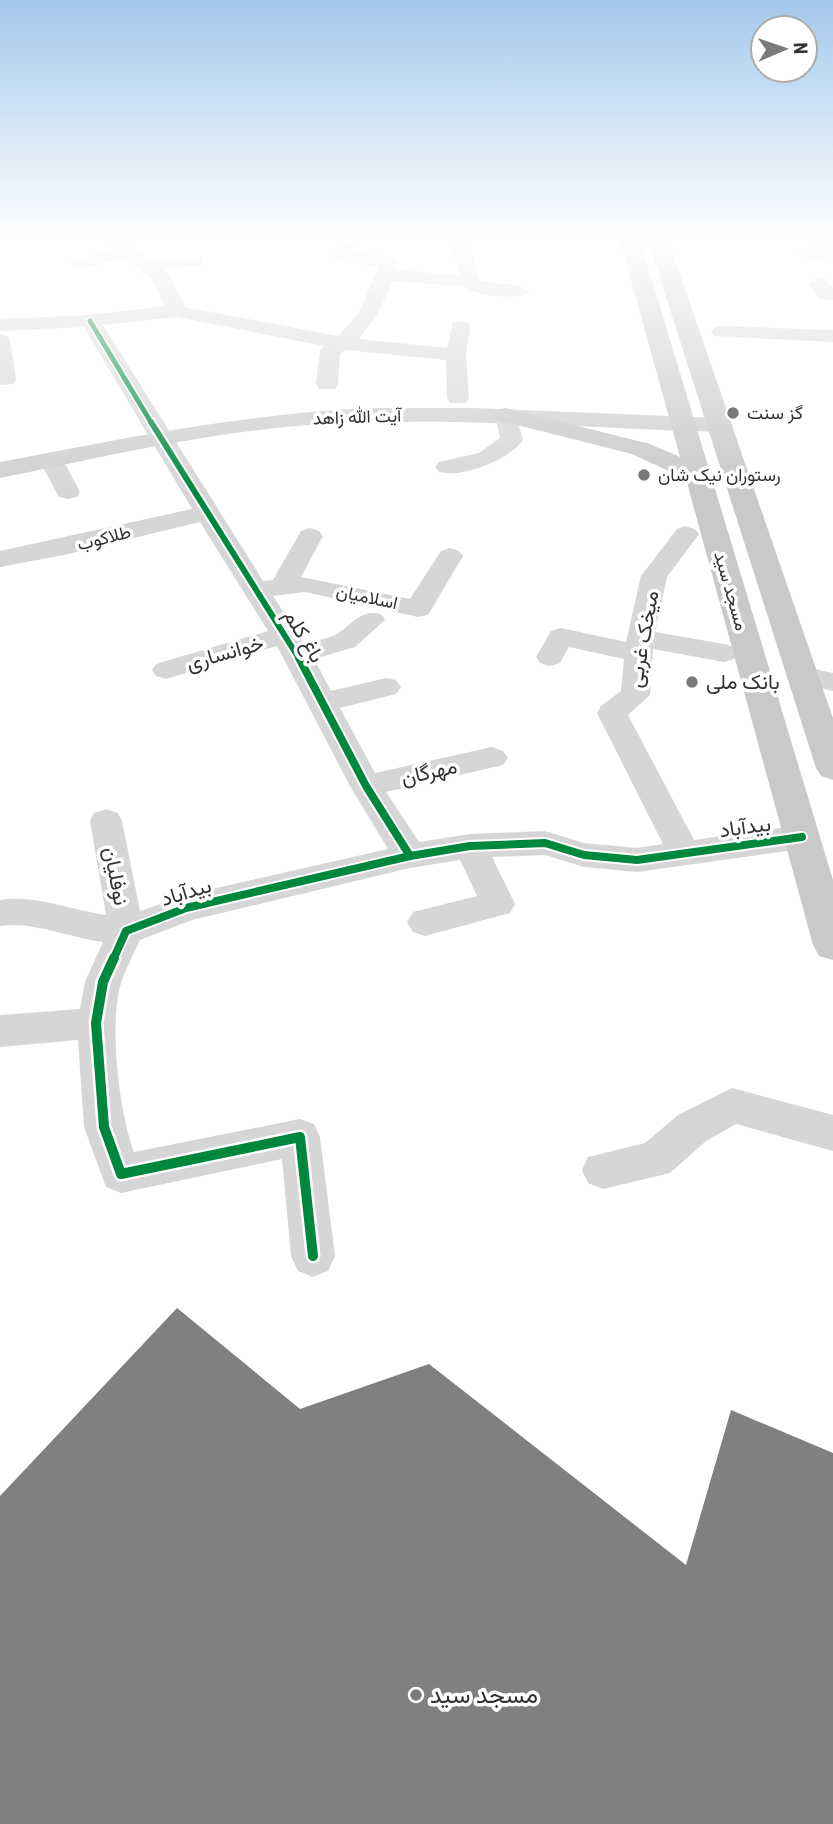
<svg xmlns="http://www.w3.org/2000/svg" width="833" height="1824" viewBox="0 0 833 1824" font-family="'Roboto Condensed',Vazirmatn,sans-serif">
	<rect width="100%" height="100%" fill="#fff"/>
	<path fill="#808080" d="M177,1308L300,1409L429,1364L686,1565L731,1410L833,1453V1824H0V1496Z"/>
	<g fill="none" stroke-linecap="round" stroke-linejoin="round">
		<g fill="#d6d6d6" fill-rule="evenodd">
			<path d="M105,237H123L124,244L149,259L200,257L203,261L200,265L164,269L169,275L185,307L338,336L359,313L379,266L338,262L335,258L337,247L346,242L355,247L354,253L395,257L398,261L396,270L460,275L448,237H466L480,281L519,286L529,292C520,301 470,295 462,286L393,281L378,313L359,339L447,348L453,322H467L470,326L466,355L469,398L466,403H450L447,398L446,360L346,350L340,354L338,384L335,389H319L316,384L320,351L324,346L177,317L103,325L263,581L273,580L301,531L310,528L319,531L323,536L301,577L410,599L441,551L450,548L459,551L463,556L428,615L418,617L305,592L273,596L304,644C314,641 328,639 337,634C353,624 360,609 381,614L385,620L355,647L314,659L331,691L386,678L396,680L401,687L396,694L340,708L375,773L492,747L503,751L508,758L503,765L386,792L419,842L470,834L545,831L584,843L637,848L663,844L597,713L601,706L621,691L624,659L569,647L560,663L550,666L540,663L536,657L551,631L561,628L626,642L641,576L677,529L686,526L695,529L699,534L667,577L655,632L724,644L734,647L738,653L734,659L724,662L653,649L650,695L628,715L694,840L802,825L814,829L819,837L814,845L802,849L637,872L584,867L545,855L492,857L515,904L510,913L425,936L413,932L407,922L413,912L477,896L460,860L410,868L192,920L140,940C134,953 127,967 122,980C108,1022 119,1112 134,1152L300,1119L314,1124L320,1137L335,1256L328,1271L313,1277L298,1271L291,1256L282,1159L121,1193L106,1187L84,1127L78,1040L0,1047V1015L80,1009L85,982L103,942C69,938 34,921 0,926V900C34,894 71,910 106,915L90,821L94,813L106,809L118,813L122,821L140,911L186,895L388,849L350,786L277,646L166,679L156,676L152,670L156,664L268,631L200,522L64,555L0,567V551L192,509L84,327L0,331V319L90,315L165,306L152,278L124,259L80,268L74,267L71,263L74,259L111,251Z"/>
			<path d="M833,247V257L806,258L797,253L806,248Z"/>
			<path d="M818,278L825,280L833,288V300L819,299L809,284Z"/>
			<path d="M721,326L833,330V342L714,336L711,332L714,328Z"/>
			<path d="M0,334L7,336L10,340L16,379L13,384L0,385Z"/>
			<path d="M506,408L514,410L523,440C509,460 462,478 439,472L435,467L439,462L479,453L500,438L495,415L498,410Z"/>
			<path d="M51,453L59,455L63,460L80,492L77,497L68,499L59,497L39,460L43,455Z"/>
			<path d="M805,667L833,673V691L795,682L791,676L795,670Z"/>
			<path d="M732,1088L833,1115V1151L736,1124L706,1141L670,1173L603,1189L588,1183L582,1170L588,1157L645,1143L678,1115Z"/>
		</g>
		<path fill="#cfcfcf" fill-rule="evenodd" d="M374,408H473L719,418L728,420L731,425L728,430L719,432C588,428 456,417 325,424C215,430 108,456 0,478V462C125,438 247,413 374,408Z"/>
		<g fill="#c9c9c9" fill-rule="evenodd">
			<path d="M619,237H639L833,880V960L819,956L813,945L686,479L632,454L497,420L494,415L497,410L506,408L650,444L680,457Z"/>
			<path d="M647,237H667L833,718V780L821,776L816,768Z"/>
		</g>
		<defs>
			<path id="cycleway-far3" d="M90,321L152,424"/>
			<path id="cycleway-far2" d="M151,422L300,660"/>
			<g id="cycleway-far1">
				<path d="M299,658L366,786L410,856"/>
				<path d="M113,960L126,931L186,908L410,856L470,846L545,843L584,855L637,860L802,837"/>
			</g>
			<path id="cycleway" d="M114,958L103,982L96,1023L104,1127L121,1174L300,1137L313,1256"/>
		</defs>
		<use href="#cycleway-far3" stroke="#fff" stroke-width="8"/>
		<use href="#cycleway-far2" stroke="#fff" stroke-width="10"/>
		<use href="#cycleway-far1" stroke="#fff" stroke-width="12"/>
		<use href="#cycleway" stroke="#fff" stroke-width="15"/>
		<use href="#cycleway-far3" stroke="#00873e" stroke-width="5"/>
		<use href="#cycleway-far2" stroke="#00873e" stroke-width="6"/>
		<use href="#cycleway-far1" stroke="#00873e" stroke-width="8"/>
		<use href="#cycleway" stroke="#00873e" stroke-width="10"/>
	</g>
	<linearGradient id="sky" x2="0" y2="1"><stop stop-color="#a3c8ec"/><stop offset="0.48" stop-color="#fff"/><stop offset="1" stop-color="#fff" stop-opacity="0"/></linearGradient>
	<rect width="833" height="492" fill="url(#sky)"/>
	<g fill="#7a7a7a" stroke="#fff" stroke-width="2.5">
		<circle cx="733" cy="413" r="7"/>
		<circle cx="644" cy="475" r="7"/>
		<circle cx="692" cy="682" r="7"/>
		<circle cx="416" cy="1695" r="7"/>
	</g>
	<g text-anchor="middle" stroke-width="7" stroke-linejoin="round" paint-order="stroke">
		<g font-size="18" fill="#323232" stroke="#fff" text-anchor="start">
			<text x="747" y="419">گز سنت</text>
			<text x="658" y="481">رستوران نیک شان</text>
		</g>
		<g font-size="18" fill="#323232" stroke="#fff">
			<text transform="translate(357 417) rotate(-2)" y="6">آیت الله زاهد</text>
			<text transform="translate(104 538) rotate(-14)" y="6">طلاکوب</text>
			<text transform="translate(731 591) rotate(74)" y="6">مسجد سید</text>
			<text transform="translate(367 597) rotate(12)" y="6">اسلامیان</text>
		</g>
		<g font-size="21" fill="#323232" stroke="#fff">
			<text transform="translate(304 636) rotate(59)" y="7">باغ کلم</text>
			<text transform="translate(643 639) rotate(-80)" y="7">میخک غربی</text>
			<text transform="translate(225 653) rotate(-16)" y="7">خوانساری</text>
			<text transform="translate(429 772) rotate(-13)" y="7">مهرگان</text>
			<text transform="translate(745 827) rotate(-8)" y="7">بیدآباد</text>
			<text transform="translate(116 876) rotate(79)" y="7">نوفلیان</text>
			<text transform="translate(186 892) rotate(-17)" y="7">بیدآباد</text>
		</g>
		<g font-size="21" fill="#323232" stroke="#fff" text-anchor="start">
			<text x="706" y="689">بانک ملی</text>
		</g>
		<g font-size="24" fill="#323232" stroke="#fff" text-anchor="start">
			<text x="430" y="1703">مسجد سید</text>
		</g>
	</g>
	<g transform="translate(784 49) rotate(88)"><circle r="33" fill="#ffffff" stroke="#adadad" stroke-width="2"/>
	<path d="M0-5L12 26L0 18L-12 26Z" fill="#7a7a7a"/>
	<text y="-10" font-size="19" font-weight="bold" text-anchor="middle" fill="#323232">N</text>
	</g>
</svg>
